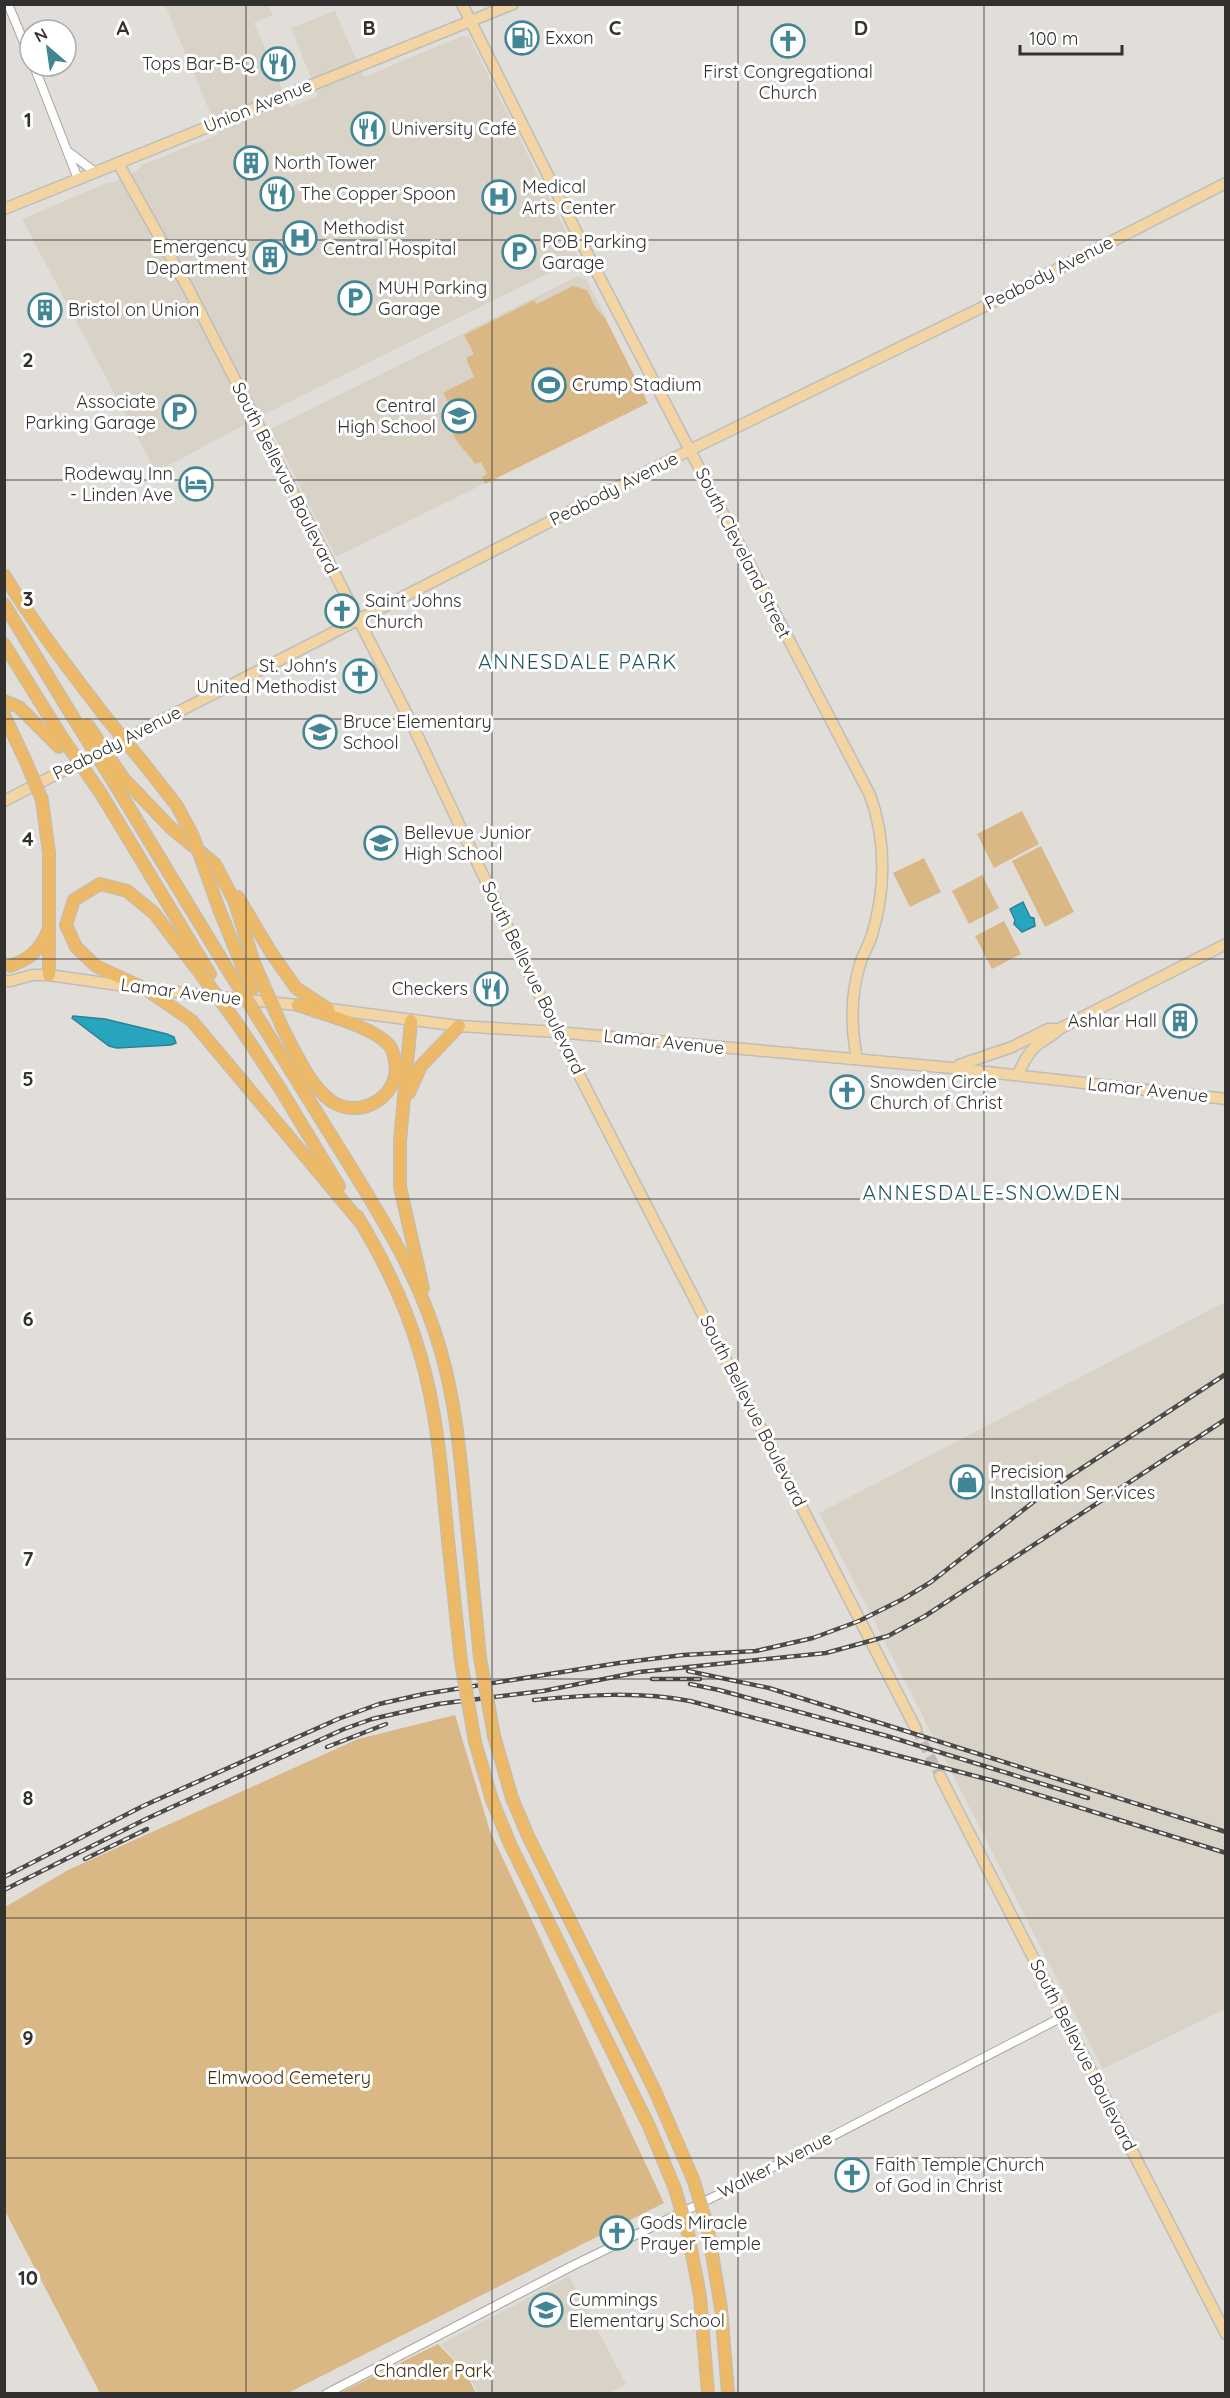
<svg xmlns="http://www.w3.org/2000/svg" width="1230" height="2398" viewBox="0 0 1230 2398" font-family="Quicksand,sans-serif">
	<rect width="100%" height="100%" fill="#e1deda"/>
	<g fill="#d9d2c7">
		<path d="M165,5H268L273,15L254,23L290,107L318,96L291,28L335,11L364,77L462,36L469,37L579,258L263,415L156,472L22,219L107,183L114,182L138,170L142,165L219,134Z"/>
		<path d="M578,276L587,280L648,403L336,557L271,429Z"/>
		<path d="M1225,1302V2009L1103,2069L819,1513Z"/>
		<path d="M569,2276L626,2384L609,2393H478L465,2371L441,2344Z"/>
	</g>
	<g fill="#d9b886">
		<path d="M573,286L587,290L596,308L605,318L648,403L485,484L482,477L487,474L481,462L475,464C469,453 458,446 453,434C448,424 452,415 450,406C448,401 445,397 443,393L474,377L466,358L474,354L464,335L534,300L537,304Z"/>
		<path d="M1022,811L1039,844L994,868L977,834Z"/>
		<path d="M1041,846L1074,912L1045,927L1012,861Z"/>
		<path d="M924,858L941,892L910,907L893,873Z"/>
		<path d="M982,875L999,908L969,924L952,891Z"/>
		<path d="M1004,921L1021,954L992,969L975,936Z"/>
		<path d="M455,1715L490,1831L664,2203L288,2393H100L5,2211V1907L68,1870L358,1739Z"/>
		<path d="M438,2344L465,2372L476,2393H340Z"/>
	</g>
	<g fill="#27a5bf" stroke="#2a8294" stroke-width="1.5">
		<path d="M1023,902L1030,917L1034,918L1035,926L1022,932L1014,924L1015,920L1010,909Z"/>
		<path d="M73,1016L105,1019L167,1034L174,1037L176,1043L171,1045L117,1048L109,1046L72,1018Z"/>
	</g>
	<g fill="none" stroke-linecap="round" stroke-linejoin="round">
		<path stroke="#bebbb8" stroke-width="10" stroke-dasharray="10 5" stroke-linecap="butt" d="M916,1729L940,1776"/>
		<defs>
			<g id="minor">
				<path d="M8,4L30,57"/>
				<path d="M34,66L78,179"/>
				<path d="M70,153L95,172"/>
				<path d="M326,2394L572,2266L740,2184L1064,2016"/>
			</g>
			<g id="major">
				<path d="M462,4L591,261L870,795C886,839 886,889 872,935C869,945 863,954 860,964C850,996 851,1028 857,1059"/>
				<path d="M118,163L189,290L410,720L557,1032L916,1729"/>
				<path d="M4,209L513,4"/>
				<path d="M4,801L690,450L987,305L1226,183"/>
				<path d="M4,981H11L32,975H49L146,989L306,1006"/>
				<path d="M322,1008L459,1026L557,1032L952,1068L1226,1099"/>
				<path d="M959,1065L1012,1047L1048,1029H1059"/>
				<path d="M1018,1074C1023,1064 1027,1054 1036,1046C1044,1039 1052,1037 1059,1029L1226,944"/>
				<path d="M940,1776L1226,2334"/>
			</g>
			<g id="highway">
				<path d="M4,575C34,624 69,669 104,715"/>
				<path d="M4,604L79,727"/>
				<path d="M4,644L63,739"/>
				<path d="M4,701L19,707L59,747"/>
				<path d="M4,715L27,764"/>
				<path d="M145,765L177,806"/>
				<path d="M123,778L171,828L215,864L234,900L253,960L261,979"/>
				<path d="M116,786L231,975"/>
				<path d="M100,792L210,974"/>
				<path d="M42,800L49,853V975"/>
				<path d="M238,897L272,954L296,988L328,1009"/>
				<path d="M219,909L252,990"/>
				<path d="M10,966C30,959 39,951 48,931"/>
				<path d="M200,973L154,913L127,891L100,884L74,900L66,925L76,947L96,966L146,989L192,1021L361,1223"/>
				<path d="M255,1013C284,1060 313,1106 342,1153C381,1216 421,1279 441,1352C459,1414 462,1481 469,1545"/>
				<path d="M411,1021L400,1141V1187L423,1288"/>
				<path d="M239,1026L281,1090L339,1186"/>
				<path d="M283,1029C296,1053 309,1085 331,1101C362,1122 405,1093 394,1057C393,1053 392,1048 389,1045C370,1025 324,1015 298,1005"/>
				<path d="M409,1093L421,1066L459,1026"/>
				<path d="M357,1216C384,1260 406,1305 420,1354C438,1414 442,1478 448,1540"/>
				<path d="M494,1736L512,1798L528,1836L655,2091L693,2179"/>
				<path d="M475,1742L492,1800L510,1844L649,2126L675,2189"/>
				<path d="M707,2224L721,2308L728,2394"/>
				<path d="M688,2233L700,2296L708,2394"/>
			</g>
		</defs>
		<use href="#minor" stroke="#a9a6a2" stroke-width="10"/>
		<use href="#major" stroke="#bdbdbd" stroke-width="13"/>
		<use href="#highway" stroke="#bdbdbd" stroke-width="14"/>
		<use href="#minor" stroke="#fff" stroke-width="8"/>
		<use href="#major" stroke="#f3d5a4" stroke-width="10"/>
		<use href="#highway" stroke="#ebb967" stroke-width="12"/>
		<defs>
			<g id="rail">
				<path d="M688,1671L769,1688L1226,1832"/>
				<path d="M652,1679H700"/>
				<path d="M690,1684L719,1690L887,1736L1088,1798"/>
				<path d="M534,1700C587,1695 637,1691 690,1701L994,1781L1226,1853"/>
				<path d="M327,1747L386,1724"/>
				<path d="M85,1859L147,1829"/>
				<path d="M4,1877L143,1806L338,1719L379,1704L424,1694L619,1663L683,1655L756,1651L813,1638L859,1621L903,1599L931,1582L1050,1489L1226,1374"/>
				<path d="M4,1890L148,1818L344,1729L372,1719L438,1704L543,1691L639,1672L826,1653L888,1636L925,1616L1226,1419"/>
			</g>
		</defs>
		<use href="#rail" stroke="#4d4b4a" stroke-width="4.5"/>
		<use href="#rail" stroke="#fff" stroke-width="2" stroke-dasharray="7" stroke-linecap="butt"/>
		<defs>
			<g id="highway-bridge">
				<path d="M104,715L145,765"/>
				<path d="M87,724L123,778"/>
				<path d="M79,727L116,786"/>
				<path d="M63,739L100,792"/>
				<path d="M27,764L42,800"/>
				<path d="M177,806L193,836L219,909"/>
				<path d="M200,973L239,1026"/>
				<path d="M231,975L255,1013"/>
				<path d="M261,979L283,1029"/>
				<path d="M448,1540L461,1662L475,1742"/>
				<path d="M469,1545L480,1658L494,1736"/>
				<path d="M693,2179L707,2224"/>
				<path d="M675,2189L688,2233"/>
			</g>
		</defs>
		<use href="#highway-bridge" stroke="#bdbdbd" stroke-width="14" stroke-linecap="butt"/>
		<use href="#highway-bridge" stroke="#ebb967" stroke-width="12"/>
	</g>
	<path fill="none" stroke="#323130" stroke-width="1.5" stroke-opacity="0.55" d="M246,4V2394M492,4V2394M738,4V2394M984,4V2394M4,240H1226M4,480H1226M4,719H1226M4,959H1226M4,1199H1226M4,1439H1226M4,1679H1226M4,1918H1226M4,2158H1226"/>
	<defs>
		<symbol id="fuel-ring" viewBox="-11 -11 22 22"><circle r="9.5" fill="#fff" stroke="#428595" stroke-width="1.5"/><path d="M-5.5-6h7V0h2V4h1.3V-2.5L3-4.5l.8-.8L6-3V5H2.5V1h-1V6h-7ZM-4.2-4.7v3.2H.2V-4.7Z" fill="#428595"/></symbol>
		<symbol id="church-ring" viewBox="-11 -11 22 22"><circle r="9.5" fill="#fff" stroke="#428595" stroke-width="1.5"/><path d="M-1.2-6h2.4v3.5h3.3v2.4h-3.3V6h-2.4V-.1h-3.3v-2.4h3.3Z" fill="#428595"/></symbol>
		<symbol id="restaurant-ring" viewBox="-11 -11 22 22"><circle r="9.5" fill="#fff" stroke="#428595" stroke-width="1.5"/><path d="M-5-6h1v4h1v-4h1v4h1v-4h1v5L-1.5 .5V6h-2V.5L-5-1ZM5-6V6H3V1.5H1.5Q1.5-4 5-6Z" fill="#428595"/></symbol>
		<symbol id="building-ring" viewBox="-11 -11 22 22"><circle r="9.5" fill="#fff" stroke="#428595" stroke-width="1.5"/><path d="M-4-6H4V6H1V3H-1V6H-4ZM-2.5-4.3h1.7v1.8h-1.7ZM.8-4.3h1.7v1.8H.8ZM-2.5-1h1.7V.8h-1.7ZM.8-1h1.7V.8H.8Z" fill="#428595"/></symbol>
		<symbol id="hospital-ring" viewBox="-11 -11 22 22"><circle r="9.5" fill="#fff" stroke="#428595" stroke-width="1.5"/><path d="M-5-5h3v3.5h4V-5h3V5h-3V1.5h-4V5h-3Z" fill="#428595"/></symbol>
		<symbol id="parking-ring" viewBox="-11 -11 22 22"><circle r="9.5" fill="#fff" stroke="#428595" stroke-width="1.5"/><path d="M-3.5-5.5H1a3.5 3.5 0 0 1 0 7H-1V5.5H-3.5ZM-1-3.4V-.6H.8a1.4 1.4 0 0 0 0-2.8Z" fill="#428595"/></symbol>
		<symbol id="stadium-ring" viewBox="-11 -11 22 22"><circle r="9.5" fill="#fff" stroke="#428595" stroke-width="1.5"/><path d="M0-5a6.5 5 0 1 0 0 10a6.5 5 0 1 0 0-10ZM-3.5-1.8h7v3.6h-7Z" fill="#428595"/></symbol>
		<symbol id="school-ring" viewBox="-11 -11 22 22"><circle r="9.5" fill="#fff" stroke="#428595" stroke-width="1.5"/><path d="M0-5L7-2L0 1L-7-2ZM-4 1L0 2.5L4 1V4Q0 6-4 4Z" fill="#428595"/></symbol>
		<symbol id="hotel-ring" viewBox="-11 -11 22 22"><circle r="9.5" fill="#fff" stroke="#428595" stroke-width="1.5"/><path d="M-6-4.5h1.5V1H6V5H4.5V3h-9V5H-6ZM-4 0a1.8 1.8 0 1 1 3.6 0ZM.5 0V-2.5h3Q6-2.5 6 0Z" fill="#428595"/></symbol>
		<symbol id="shop-ring" viewBox="-11 -11 22 22"><circle r="9.5" fill="#fff" stroke="#428595" stroke-width="1.5"/><path d="M-5-2.5h2.3a2.7 3.5 0 0 1 5.4 0H5L5.5 6h-11ZM-1.5-2.5h3a1.5 2.3 0 0 0-3 0Z" fill="#428595"/></symbol>
	</defs>
	<g fill-rule="evenodd">
		<use href="#fuel-ring" x="503" y="19" width="38" height="38"/>
		<use href="#church-ring" x="769" y="22" width="38" height="38"/>
		<use href="#restaurant-ring" x="259" y="45" width="38" height="38"/>
		<use href="#restaurant-ring" x="349" y="110" width="38" height="38"/>
		<use href="#building-ring" x="232" y="144" width="38" height="38"/>
		<use href="#restaurant-ring" x="258" y="175" width="38" height="38"/>
		<use href="#hospital-ring" x="480" y="178" width="38" height="38"/>
		<use href="#hospital-ring" x="281" y="219" width="38" height="38"/>
		<use href="#parking-ring" x="500" y="233" width="38" height="38"/>
		<use href="#building-ring" x="251" y="238" width="38" height="38"/>
		<use href="#parking-ring" x="336" y="279" width="38" height="38"/>
		<use href="#building-ring" x="26" y="291" width="38" height="38"/>
		<use href="#stadium-ring" x="530" y="366" width="38" height="38"/>
		<use href="#parking-ring" x="160" y="393" width="38" height="38"/>
		<use href="#school-ring" x="440" y="397" width="38" height="38"/>
		<use href="#hotel-ring" x="177" y="465" width="38" height="38"/>
		<use href="#church-ring" x="323" y="592" width="38" height="38"/>
		<use href="#church-ring" x="341" y="657" width="38" height="38"/>
		<use href="#school-ring" x="301" y="713" width="38" height="38"/>
		<use href="#school-ring" x="362" y="824" width="38" height="38"/>
		<use href="#restaurant-ring" x="472" y="970" width="38" height="38"/>
		<use href="#building-ring" x="1161" y="1002" width="38" height="38"/>
		<use href="#church-ring" x="828" y="1073" width="38" height="38"/>
		<use href="#shop-ring" x="948" y="1463" width="38" height="38"/>
		<use href="#church-ring" x="833" y="2156" width="38" height="38"/>
		<use href="#church-ring" x="598" y="2214" width="38" height="38"/>
		<use href="#school-ring" x="527" y="2291" width="38" height="38"/>
	</g>
	<g text-anchor="middle" stroke-width="6" stroke-linejoin="round" paint-order="stroke">
		<g font-size="18" fill="#323130" stroke="#fff" text-anchor="start">
			<text x="545" y="44">Exxon</text>
			<text x="255" y="70" text-anchor="end">Tops Bar-B-Q</text>
			<text x="788" y="78" text-anchor="middle">First Congregational<tspan x="788" dy="21">Church</tspan></text>
			<text x="391" y="135">University Café</text>
			<text x="274" y="169">North Tower</text>
			<text x="522" y="193">Medical<tspan x="522" dy="21">Arts Center</tspan></text>
			<text x="300" y="200">The Copper Spoon</text>
			<text x="323" y="234">Methodist<tspan x="323" dy="21">Central Hospital</tspan></text>
			<text x="542" y="248">POB Parking<tspan x="542" dy="21">Garage</tspan></text>
			<text x="247" y="253" text-anchor="end">Emergency<tspan x="247" dy="21">Department</tspan></text>
			<text x="378" y="294">MUH Parking<tspan x="378" dy="21">Garage</tspan></text>
			<text x="68" y="316">Bristol on Union</text>
			<text x="572" y="391">Crump Stadium</text>
			<text x="156" y="408" text-anchor="end">Associate<tspan x="156" dy="21">Parking Garage</tspan></text>
			<text x="436" y="412" text-anchor="end">Central<tspan x="436" dy="21">High School</tspan></text>
			<text x="173" y="480" text-anchor="end">Rodeway Inn<tspan x="173" dy="21">- Linden Ave</tspan></text>
			<text x="365" y="607">Saint Johns<tspan x="365" dy="21">Church</tspan></text>
			<text x="337" y="672" text-anchor="end">St. John's<tspan x="337" dy="21">United Methodist</tspan></text>
			<text x="343" y="728">Bruce Elementary<tspan x="343" dy="21">School</tspan></text>
			<text x="404" y="839">Bellevue Junior<tspan x="404" dy="21">High School</tspan></text>
			<text x="468" y="995" text-anchor="end">Checkers</text>
			<text x="1157" y="1027" text-anchor="end">Ashlar Hall</text>
			<text x="870" y="1088">Snowden Circle<tspan x="870" dy="21">Church of Christ</tspan></text>
			<text x="990" y="1478">Precision<tspan x="990" dy="21">Installation Services</tspan></text>
			<text x="875" y="2171">Faith Temple Church<tspan x="875" dy="21">of God in Christ</tspan></text>
			<text x="640" y="2229">Gods Miracle<tspan x="640" dy="21">Prayer Temple</tspan></text>
			<text x="569" y="2306">Cummings<tspan x="569" dy="21">Elementary School</tspan></text>
		</g>
		<g font-size="18" fill="#323130" stroke="#fff">
			<text transform="translate(258 106) rotate(-22)" y="6">Union Avenue</text>
			<text transform="translate(1049 273) rotate(-27)" y="6">Peabody Avenue</text>
			<text transform="translate(285 478) rotate(63)" y="6">South Bellevue Boulevard</text>
			<text transform="translate(614 489) rotate(-27)" y="6">Peabody Avenue</text>
			<text transform="translate(743 553) rotate(63)" y="6">South Cleveland Street</text>
			<text transform="translate(117 743) rotate(-27)" y="6">Peabody Avenue</text>
			<text transform="translate(533 978) rotate(64)" y="6">South Bellevue Boulevard</text>
			<text transform="translate(181 992) rotate(7)" y="6">Lamar Avenue</text>
			<text transform="translate(664 1042) rotate(6)" y="6">Lamar Avenue</text>
			<text transform="translate(1148 1090) rotate(6)" y="6">Lamar Avenue</text>
			<text transform="translate(753 1411) rotate(63)" y="6">South Bellevue Boulevard</text>
			<text transform="translate(1083 2055) rotate(63)" y="6">South Bellevue Boulevard</text>
			<text transform="translate(775 2165) rotate(-27)" y="6">Walker Avenue</text>
		</g>
		<g font-size="18" fill="#422f0c" stroke="#fff">
			<text x="289" y="2084">Elmwood Cemetery</text>
			<text x="433" y="2377">Chandler Park</text>
		</g>
		<g font-size="21" letter-spacing="1.5" fill="#1f5662" stroke="#fff">
			<text x="578" y="669">ANNESDALE PARK</text>
			<text x="992" y="1200">ANNESDALE-SNOWDEN</text>
		</g>
	</g>
	<g font-size="20" text-anchor="middle" font-weight="bold" fill="#323130" stroke="#fff" stroke-width="6" stroke-linejoin="round" paint-order="stroke">
		<text x="123" y="35">A</text>
		<text x="369" y="35">B</text>
		<text x="615" y="35">C</text>
		<text x="861" y="35">D</text>
		<text x="28" y="127">1</text>
		<text x="28" y="367">2</text>
		<text x="28" y="606">3</text>
		<text x="28" y="846">4</text>
		<text x="28" y="1086">5</text>
		<text x="28" y="1326">6</text>
		<text x="28" y="1566">7</text>
		<text x="28" y="1805">8</text>
		<text x="28" y="2045">9</text>
		<text x="28" y="2285">10</text>
	</g>
	<rect width="1230" height="2398" fill="none" stroke="#323130" stroke-width="12"/>
	<g transform="translate(48 48) rotate(331)"><circle r="28" fill="#ffffff" stroke="#adadac" stroke-width="1.5"/>
	<path d="M0-4.5L10 22L0 15L-10 22Z" fill="#428595"/>
	<text y="-9" font-size="16" font-weight="bold" text-anchor="middle" fill="#323130">N</text>
	</g>
	<path d="M1020 45v9h102v-9" fill="none" stroke="#323130" stroke-width="3"/>
	<text x="1029" y="45" font-size="18" fill="#323130" stroke="#ffffff" stroke-width="4.5" paint-order="stroke">100 m</text>
</svg>
